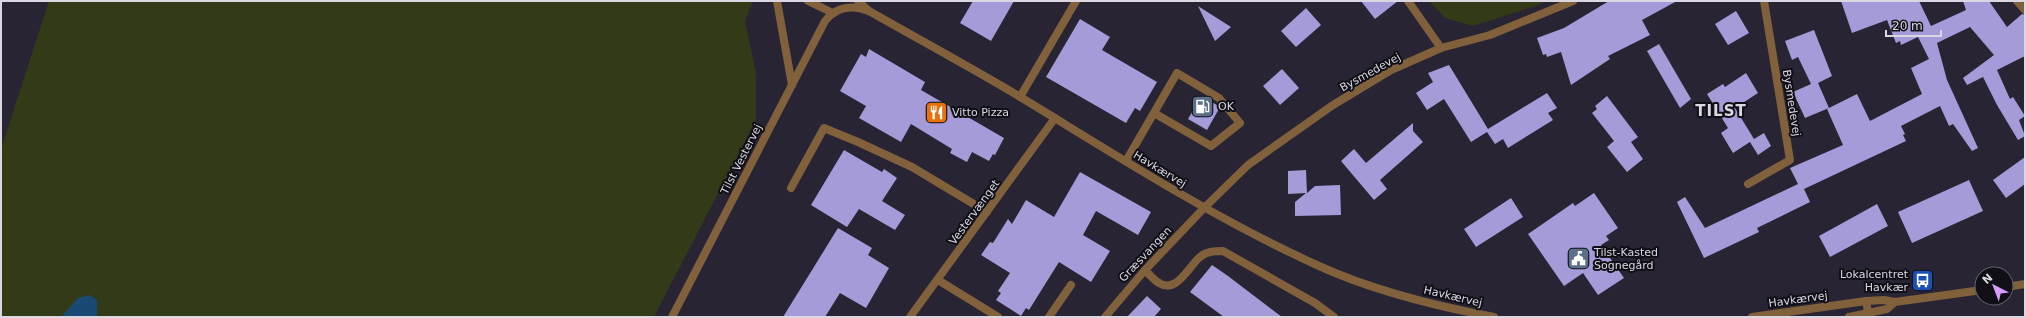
<svg xmlns="http://www.w3.org/2000/svg" width="2026" height="318" viewBox="0 0 2026 318" font-family="'DejaVu Sans',sans-serif">
	<rect width="100%" height="100%" fill="#282433"/>
	<g fill="#323a17">
		<path d="M49,1H753L745,21L756,73V120L654,317H1V149Z"/>
		<path d="M1429,1H1546L1533,7L1473,26L1445,18Z"/>
	</g>
	<path fill="#194a74" d="M90,295L97,300V317H61L78,298Z"/>
	<g fill="#a49bd8">
		<path d="M973,1H1014L991,41L960,23Z"/>
		<path d="M1361,1H1398L1375,19Z"/>
		<path d="M1609,1H1677L1642,20L1650,35L1608,56L1610,59L1571,85L1561,52L1547,57L1546,54L1543,55L1537,38L1564,28Z"/>
		<path d="M1841,1H1919L1931,26L1966,10L1963,1H1989L2007,27L2022,14L2025,15V56L1997,70L2010,99L2013,97L2025,116L2019,120L2025,136L2018,140L1997,105L1983,77L1967,85L1963,78L1994,55L1970,27L1937,43L1947,80L1978,148L1972,151L1953,124L1949,126L1940,106L1901,126L1905,134L1903,135L1906,141L1804,189L1810,202L1757,228L1759,232L1704,258L1677,202L1685,197L1705,228L1798,184L1790,168L1843,145L1827,109L1857,94L1870,121L1922,94L1911,68L1929,59L1918,37L1901,45L1900,41L1896,43L1887,20L1852,33Z"/>
		<path d="M1198,6L1231,27L1215,41Z"/>
		<path d="M1306,8L1321,25L1296,47L1281,31Z"/>
		<path d="M1736,11L1749,33L1728,45L1715,24Z"/>
		<path d="M1080,19L1110,37L1102,50L1157,82L1140,111L1135,108L1126,123L1046,77Z"/>
		<path d="M1814,30L1832,76L1818,83L1829,108L1805,118L1793,92L1811,84L1798,57L1792,60L1785,41Z"/>
		<path d="M1659,44L1691,99L1680,108L1647,51Z"/>
		<path d="M869,49L925,82L921,90L1004,138L995,155L993,154L989,161L972,152L967,162L950,153L952,149L911,124L901,142L859,118L866,106L840,91L861,54L866,57Z"/>
		<path d="M1449,65L1488,129L1547,93L1557,108L1548,113L1553,120L1508,148L1503,139L1495,144L1487,132L1471,142L1444,99L1427,110L1416,93L1433,82L1428,73Z"/>
		<path d="M1282,69L1299,88L1280,105L1263,86Z"/>
		<path d="M1746,73L1758,93L1735,108L1754,139L1764,133L1771,146L1758,155L1750,142L1733,153L1721,133L1728,128L1707,94L1723,84L1725,87Z"/>
		<path d="M1202,96L1220,107L1207,130L1188,119Z"/>
		<path d="M1607,96L1638,137L1631,142L1643,159L1627,172L1607,147L1614,141L1592,113L1597,109L1595,106Z"/>
		<path d="M1413,123V131L1423,142L1380,180L1387,189L1374,200L1341,161L1354,149L1366,163Z"/>
		<path d="M844,150L882,172L884,169L897,178L882,201L905,215L895,230L859,209L847,227L811,205Z"/>
		<path d="M2025,157V184L2006,198L1993,180Z"/>
		<path d="M1306,170L1307,193L1315,186L1340,185L1341,215L1295,216V202L1306,193L1288,194V171Z"/>
		<path d="M1080,172L1151,212L1138,235L1096,211L1083,235L1110,251L1091,282L1059,262L1029,310L1026,308L1021,316L996,300L1001,293L998,291L1010,273L981,255L990,242L993,243L1008,219L1012,224L1026,200L1054,217Z"/>
		<path d="M1969,180L1983,211L1912,243L1898,212Z"/>
		<path d="M1594,193L1618,228L1606,236L1609,240L1601,245L1624,278L1598,295L1583,273L1564,286L1528,234L1573,203L1575,206Z"/>
		<path d="M1511,198L1523,217L1476,247L1464,229Z"/>
		<path d="M1877,204L1888,226L1830,257L1819,236Z"/>
		<path d="M838,228L872,248L868,255L889,268L866,308L840,293L825,317H783Z"/>
		<path d="M1212,265L1228,276L1282,317H1224L1190,292Z"/>
		<path d="M1147,296L1161,309L1154,317H1127Z"/>
	</g>
	<g fill="none" stroke-linecap="round" stroke-linejoin="round">
		<g stroke="#81603c" stroke-width="8">
			<path d="M777,1L792,85"/>
			<path d="M808,1L833,13"/>
			<path d="M858,1L869,11"/>
			<path d="M1020,97L1076,1"/>
			<path d="M1126,161L1177,73L1219,98L1240,123L1211,146L1154,113"/>
			<path d="M1748,184L1790,160L1764,1"/>
			<path d="M791,188L824,128L858,142L912,167L987,212"/>
			<path d="M938,280L998,317"/>
			<path d="M1866,301L1869,317"/>
			<path d="M1049,317L1071,285"/>
		</g>
		<g stroke="#81603c" stroke-width="8">
			<path d="M2017,1L2025,10"/>
			<path d="M1145,270C1149,274 1154,280 1159,283C1177,294 1189,266 1200,257C1207,251 1215,251 1223,251L1315,303L1334,317"/>
			<path d="M910,317L1055,118"/>
			<path d="M1105,317L1145,270L1204,208"/>
		</g>
		<g stroke="#81603c" stroke-width="8">
			<path d="M1408,1L1441,48"/>
			<path d="M1204,208L1248,165L1333,105L1391,70L1441,48L1490,35L1573,1"/>
			<path d="M2006,287L2025,284"/>
			<path d="M672,317L825,21C836,6 853,5 869,11C920,40 972,68 1022,98C1119,157 1215,219 1319,266C1374,291 1435,306 1494,317"/>
			<path d="M1752,317L1866,301L1884,300L1895,302L1982,290"/>
			<path d="M1849,317L1887,309L1895,302"/>
		</g>
	</g>
	<defs>
		<symbol id="fuel-square" viewBox="-11 -11 22 22"><rect x="-9" y="-9" width="18" height="18" rx="4" fill="#5c6f8a" stroke="#100f15"/><path d="M-5.5-6h7V0h2V4h1.3V-2.5L3-4.5l.8-.8L6-3V5H2.5V1h-1V6h-7ZM-4.2-4.7v3.2H.2V-4.7Z" fill="#fff"/></symbol>
		<symbol id="restaurant-square" viewBox="-11 -11 22 22"><rect x="-9" y="-9" width="18" height="18" rx="4" fill="#e8710a" stroke="#100f15"/><path d="M-5-6h1v4h1v-4h1v4h1v-4h1v5L-1.5 .5V6h-2V.5L-5-1ZM5-6V6H3V1.5H1.5Q1.5-4 5-6Z" fill="#fff"/></symbol>
		<symbol id="civic-square" viewBox="-11 -11 22 22"><rect x="-9" y="-9" width="18" height="18" rx="4" fill="#5c6f8a" stroke="#100f15"/><path d="M-.6-6.5H3V-4.5H.6V-3L4-1V1h2V6H-6V1h2V-1L-.6-3ZM-1.2 2.5V6h2.4V2.5Z" fill="#fff"/></symbol>
		<symbol id="bus-square" viewBox="-11 -11 22 22"><rect x="-9" y="-9" width="18" height="18" rx="4" fill="#1a4fb4" stroke="#100f15"/><path d="M-5-6H5V4H4V6H2V4H-2V6H-4V4H-5ZM-3.5-4V0h7V-4ZM-3.5 1.2v1.5H-2V1.2ZM2 1.2v1.5H3.5V1.2Z" fill="#fff"/></symbol>
	</defs>
	<g fill-rule="evenodd">
		<use href="#fuel-square" x="1190" y="94" width="25" height="25"/>
		<use href="#restaurant-square" x="924" y="100" width="25" height="25"/>
		<use href="#civic-square" x="1566" y="246" width="25" height="25"/>
		<use href="#bus-square" x="1910" y="268" width="25" height="25"/>
	</g>
	<g text-anchor="middle" stroke-width="4" stroke-linejoin="round" paint-order="stroke">
		<g font-size="11" fill="#dad7e2" stroke="#100f15">
			<text transform="translate(1370 72) rotate(-29)" y="4">Bysmedevej</text>
			<text transform="translate(1792 103) rotate(81)" y="4">Bysmedevej</text>
			<text transform="translate(741 159) rotate(-63)" y="4">Tilst Vestervej</text>
			<text transform="translate(1160 169) rotate(31)" y="4">Havkærvej</text>
			<text transform="translate(974 212) rotate(-54)" y="4">Vestervænget</text>
			<text transform="translate(1145 254) rotate(-47)" y="4">Græsvangen</text>
			<text transform="translate(1453 296) rotate(13)" y="4">Havkærvej</text>
			<text transform="translate(1798 299) rotate(-8)" y="4">Havkærvej</text>
		</g>
		<g font-size="11" fill="#dad7e2" stroke="#100f15" text-anchor="start">
			<text x="1218" y="110">OK</text>
			<text x="952" y="116">Vitto Pizza</text>
			<text x="1594" y="256">Tilst-Kasted<tspan x="1594" dy="13">Sognegård</tspan></text>
			<text x="1908" y="278" text-anchor="end">Lokalcentret<tspan x="1908" dy="13">Havkær</tspan></text>
		</g>
		<g font-size="15" font-weight="bold" letter-spacing="1" fill="#dad7e2" stroke="#100f15">
			<text x="1721" y="116">TILST</text>
		</g>
	</g>
	<rect width="2026" height="318" fill="none" stroke="#dad7e2" stroke-width="4"/>
	<g transform="translate(1994 286) rotate(318)"><circle r="19" fill="#100f15" stroke="#615f67"/>
	<path d="M0-3L7 15L0 10L-7 15Z" fill="#d69bfa"/>
	<text y="-6" font-size="11" font-weight="bold" text-anchor="middle" fill="#dad7e2">N</text>
	</g>
	<path d="M1886 30v6h55v-6" fill="none" stroke="#dad7e2" stroke-width="2"/>
	<text x="1892" y="30" font-size="12" fill="#dad7e2" stroke="#100f15" stroke-width="3" paint-order="stroke">20 m</text>
</svg>
